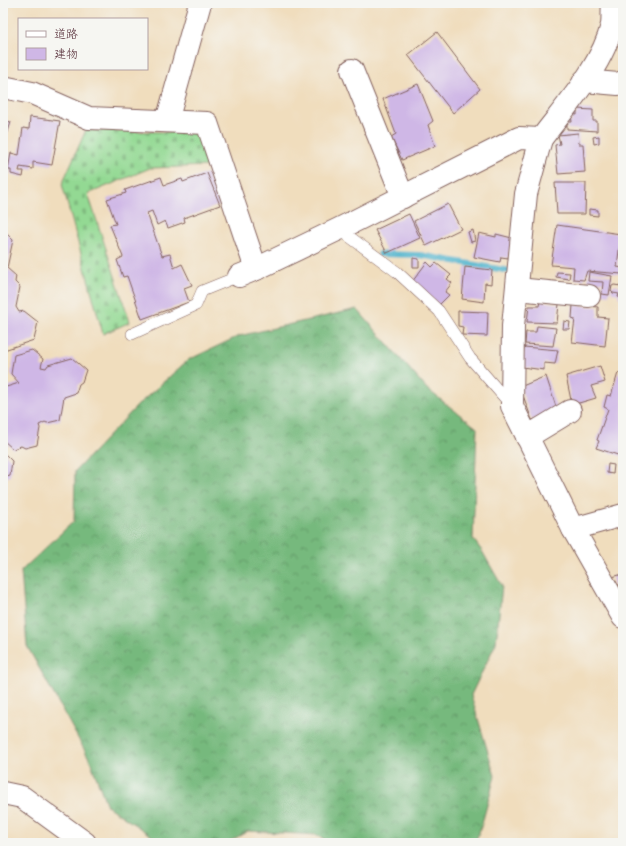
<svg xmlns="http://www.w3.org/2000/svg" width="626" height="846" viewBox="0 0 626 846" font-family="Mali,'Klee One',sans-serif">
	<defs>
		<pattern id="forest-crowns" width="20" height="18" patternUnits="userSpaceOnUse"><rect width="20" height="18" fill="#76b97d"/><path d="M2 6a3 3 0 1 1 6 0M12 15a3 3 0 1 1 6 0" fill="none" stroke="#639667"/></pattern>
		<pattern id="cemetery-stones" width="16" height="16" patternUnits="userSpaceOnUse"><rect width="16" height="16" fill="#93d993"/><path d="M2 7V4a2 2 0 0 1 4 0v3zM10 15v-3a2 2 0 0 1 4 0v3z" fill="#80ba7f"/></pattern>
	</defs>
	<rect width="100%" height="100%" fill="#f6f6f2"/>
	<filter id="ink" filterUnits="userSpaceOnUse"><feTurbulence type="fractalNoise" baseFrequency=".025" numOctaves="2"/><feDisplacementMap in="SourceGraphic" scale="8" xChannelSelector="R" yChannelSelector="G"/><feConvolveMatrix kernelMatrix="1 2 1 2 8 2 1 2 1" color-interpolation-filters="sRGB"/></filter>
	<filter id="wash" filterUnits="userSpaceOnUse"><feTurbulence type="fractalNoise" baseFrequency=".012" numOctaves="4" result="noise"/><feDisplacementMap in="SourceGraphic" scale="16" xChannelSelector="R" yChannelSelector="G"/><feGaussianBlur stdDeviation="0.9" result="paint"/><feColorMatrix in="noise" values="0 0 0 0 0 0 0 0 0 0 0 0 0 0 0 0 0 1.4 0 .05"/><feComposite in="paint" operator="in"/></filter>
	<g filter="url(#wash)">
		<rect width="100%" height="100%" fill="#f0ddbd"/>
		<path fill="url(#forest-crowns)" stroke="#606c54" d="M357,309L427,389L477,428L473,539L482,551L502,586L496,643L471,695L495,776L481,827L475,843H330L317,835L248,831L227,843H162L107,806L90,760L27,646L21,571L74,521L75,471L139,404L188,360L239,336Z"/>
		<path fill="url(#cemetery-stones)" stroke="#6e7c5f" d="M86,130L200,133L210,166L150,168L88,194L130,322L103,334L62,184Z"/>
		<g fill="none" stroke-linecap="round" stroke-linejoin="round">
			<path stroke="#4db2cc" stroke-width="6" d="M380,254L420,255L510,271"/>
		</g>
		<g id="blocks">
			<g fill="#cfb7e6">
				<path d="M437,32L480,89L453,113L408,55Z"/>
				<path d="M418,84L433,121L428,125L435,146L402,160L391,137L396,134L383,99Z"/>
				<path d="M577,109L593,110V121H597V131L567,129V122H572L571,114L577,115Z"/>
				<path d="M30,117L60,121L52,165L33,162V169L20,167L19,171H24L23,177L11,174V170H8L11,153L19,155L23,128L29,129Z"/>
				<path d="M3,120L11,122L3,148Z"/>
				<path d="M578,133L579,144H583L585,172L558,174L555,145L560,144L558,135Z"/>
				<path d="M599,136V143L594,144L593,137Z"/>
				<path d="M207,173L220,205L184,218L185,222L168,228L165,221L157,225L152,211L147,213L162,256L170,254L174,268L182,264L192,285L184,288L189,302L142,319L127,276L123,277L117,260L123,257L110,225L116,224L107,199L126,193L125,190L161,177L164,185L182,179L183,182Z"/>
				<path d="M555,183H586L585,214H557Z"/>
				<path d="M448,204L461,229L426,246L414,221Z"/>
				<path d="M589,209L598,210V216L589,215Z"/>
				<path d="M409,214L420,238L387,253L375,230Z"/>
				<path d="M557,225L621,234L617,267L623,268V298L618,297L619,294L613,293L611,291L612,286L614,285L621,286L622,274L587,271L584,280L573,279L574,267L551,265Z"/>
				<path d="M3,230L13,240L7,268L16,276L15,282L20,287L16,307L19,312L24,311L38,322L34,340L4,350Z"/>
				<path d="M473,230L475,241L471,242L468,232Z"/>
				<path d="M479,233L496,237V234L512,238L508,258L501,257L500,262L474,257Z"/>
				<path d="M413,258L419,259V267H413Z"/>
				<path d="M427,262L432,267L436,263L451,275L447,279L452,283L445,292L449,295L439,305L412,282Z"/>
				<path d="M465,267L492,270L491,284L485,283L484,302L462,299Z"/>
				<path d="M557,272L570,273L569,279L556,277Z"/>
				<path d="M589,272L612,276L609,295L602,294L603,282L588,281Z"/>
				<path d="M540,301L559,304L557,323L527,322L529,306H539Z"/>
				<path d="M573,305L598,307V317L608,318L605,346L572,342L575,319L572,318Z"/>
				<path d="M458,311L488,312L487,336L462,335L463,327L458,326Z"/>
				<path d="M564,321L570,322L569,329H563Z"/>
				<path d="M537,326L556,328L553,346L525,344L526,332H536Z"/>
				<path d="M524,347L558,350L555,364L544,363V370L522,367Z"/>
				<path d="M32,350L43,359L41,367L46,368L48,365L72,358L86,370L82,382L79,384L76,393L64,397L60,420L47,423L45,422L39,425L40,428L37,445L25,448L21,446L13,449L3,440V388L19,383L11,374L14,355Z"/>
				<path d="M600,366L605,382L591,386L596,398L572,405L566,376Z"/>
				<path d="M623,371V450L621,456L596,448L599,441L597,440L608,409L604,407L607,395L611,396L618,373L621,374Z"/>
				<path d="M546,376L558,413L532,420L520,387Z"/>
				<path d="M3,452L12,461L10,476L3,478Z"/>
				<path d="M608,464L614,465L613,474L607,473Z"/>
				<path d="M623,574V584L614,586L612,577Z"/>
			</g>
		</g>
	</g>
	<g filter="url(#ink)">
		<use href="#blocks" fill-opacity="0" stroke="#84625e" stroke-width="1"/>
		<g fill="none" stroke-linecap="round" stroke-linejoin="round">
			<defs>
				<g id="service">
					<path d="M339,229L397,272L439,311L470,358L510,404"/>
					<path d="M132,334L196,305L202,291L239,276"/>
				</g>
				<g id="minor">
					<path d="M352,70L403,197"/>
					<path d="M584,81L618,84L623,82"/>
					<path d="M3,87L32,93L89,118L207,123L256,269"/>
					<path d="M167,121L200,3"/>
					<path d="M541,139L526,194L513,326L512,406L573,529L623,617"/>
					<path d="M239,276L256,269L339,229L519,138L541,139C565,107 603,65 612,25C613,18 612,10 613,3"/>
					<path d="M517,289L589,296"/>
					<path d="M527,437L570,411"/>
					<path d="M573,529L623,515"/>
					<path d="M3,793L22,797L85,843"/>
				</g>
			</defs>
			<use href="#service" stroke="#84625e" stroke-width="12"/>
			<use href="#minor" stroke="#84625e" stroke-width="24"/>
			<use href="#service" stroke="#fff" stroke-width="11"/>
			<use href="#minor" stroke="#fff" stroke-width="22"/>
		</g>
	</g>
	<rect width="626" height="846" fill="none" stroke="#f6f6f2" stroke-width="16"/>
	<rect x="18" y="18" width="130" height="52" fill="#f6f6f2" stroke="#b1a0a2"/>
	<rect x="26" y="31" width="20" height="6" fill="#ffffff" stroke="#b1a0a2"/>
	<text x="54" y="38" font-size="12" fill="#4a1f2b">道路</text>
	<rect x="26" y="48" width="20" height="12" fill="#cfb7e6" stroke="#b1a0a2"/>
	<text x="54" y="58" font-size="12" fill="#4a1f2b">建物</text>
</svg>
